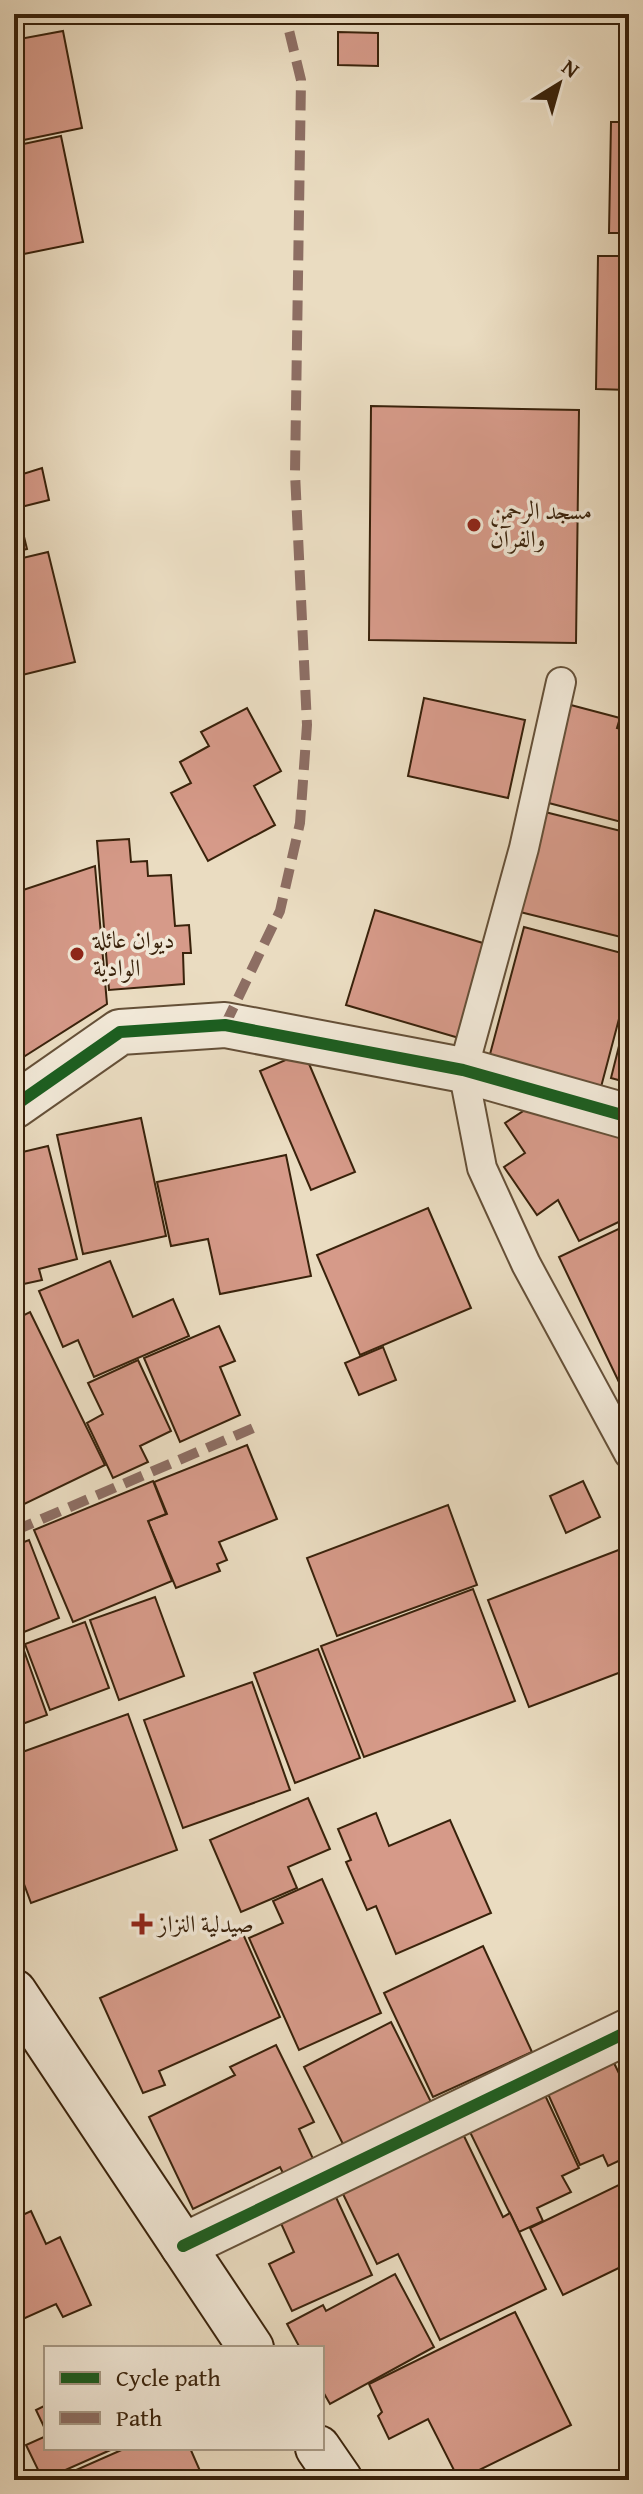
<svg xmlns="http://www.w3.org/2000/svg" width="643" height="2494" viewBox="0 0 643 2494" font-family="'Gentium Book Plus',Amiri,serif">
	<rect width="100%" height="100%" fill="#eadcc1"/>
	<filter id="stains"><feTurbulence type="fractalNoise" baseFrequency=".0025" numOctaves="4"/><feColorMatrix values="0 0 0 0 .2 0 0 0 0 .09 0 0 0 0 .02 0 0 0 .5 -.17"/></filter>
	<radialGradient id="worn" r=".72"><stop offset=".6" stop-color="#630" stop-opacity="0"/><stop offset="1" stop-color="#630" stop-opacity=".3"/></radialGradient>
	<g fill="#d69a89" stroke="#39220b" stroke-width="2">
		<path d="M63,31L82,128L14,142V40Z"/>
		<path d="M338,32L378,33V66L338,65Z"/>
		<path d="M611,122H629V233H609Z"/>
		<path d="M61,136L83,242L14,256V146Z"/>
		<path d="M598,256H629V390L596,389Z"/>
		<path d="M371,406L579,410L576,643L369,640Z"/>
		<path d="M14,441L23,474L42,468L49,500L17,508L27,549L14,552Z"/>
		<path d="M48,552L75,662L14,677V560Z"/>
		<path d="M424,698L525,720L508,798L408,776Z"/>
		<path d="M567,704L620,718L617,728L629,731V824L541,801Z"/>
		<path d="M247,708L281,771L254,786L275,825L208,861L171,793L191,783L180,762L209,746L201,732Z"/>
		<path d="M541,811L629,833V939L516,911Z"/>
		<path d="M129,839L131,862L147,861L148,876L171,875L175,926L189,925L191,953H183L184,984L109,990L97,841Z"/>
		<path d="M95,866L107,1004L14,1063V893Z"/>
		<path d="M375,910L486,944L459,1038L346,1005Z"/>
		<path d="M524,927L629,955V981L601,1087L489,1058Z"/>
		<path d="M629,1006V1083L611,1078Z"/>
		<path d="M304,1052L355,1172L311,1190L260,1071Z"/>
		<path d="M537,1102L629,1129V1217L579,1241L558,1200L537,1215L504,1167L525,1153L505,1123Z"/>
		<path d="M141,1118L166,1236L83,1254L57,1135Z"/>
		<path d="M48,1146L77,1259L39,1269L42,1280L19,1285L21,1294L14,1295V1154Z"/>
		<path d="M286,1155L311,1276L220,1294L208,1239L171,1246L157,1182Z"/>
		<path d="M428,1208L471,1308L360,1355L317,1255Z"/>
		<path d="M629,1224V1403L559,1257Z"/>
		<path d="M110,1261L133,1317L173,1299L189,1336L94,1377L78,1340L63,1347L39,1291Z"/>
		<path d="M30,1312L105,1465L14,1509V1320Z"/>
		<path d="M219,1326L235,1361L220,1367L240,1415L180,1442L144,1358Z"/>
		<path d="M383,1347L396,1380L359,1395L345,1363Z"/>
		<path d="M138,1360L171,1431L140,1446L148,1462L113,1478L87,1423L103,1414L88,1383Z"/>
		<path d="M247,1445L277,1519L219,1542L227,1560L217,1564L220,1571L176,1588L148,1521L167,1514L154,1482Z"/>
		<path d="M153,1481L166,1514L148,1521L172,1581L73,1622L34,1530Z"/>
		<path d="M583,1481L600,1517L566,1533L550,1496Z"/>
		<path d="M448,1505L477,1585L337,1636L307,1558Z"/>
		<path d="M29,1540L59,1618L14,1636V1546Z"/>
		<path d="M629,1546V1669L529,1707L488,1600Z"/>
		<path d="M473,1589L515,1701L364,1757L321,1646Z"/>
		<path d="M155,1597L184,1676L119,1700L90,1620Z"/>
		<path d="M85,1622L109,1688L50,1710L25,1644Z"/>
		<path d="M22,1645L47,1715L14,1727V1648Z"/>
		<path d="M318,1649L360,1758L295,1783L254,1673Z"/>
		<path d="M252,1682L290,1790L183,1828L144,1720Z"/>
		<path d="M128,1714L177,1850L31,1903L14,1857V1755Z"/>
		<path d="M308,1798L330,1849L288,1867L297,1888L241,1912L210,1840Z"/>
		<path d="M376,1813L389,1846L450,1820L491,1913L396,1954L376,1906L367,1910L346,1862L351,1860L338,1829Z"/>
		<path d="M322,1879L381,2013L299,2050L249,1938L283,1923L273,1901Z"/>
		<path d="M243,1934L280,2017L159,2071L165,2085L143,2093L100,1998Z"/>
		<path d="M483,1946L532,2052L433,2097L384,1993Z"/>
		<path d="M391,2022L435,2110L348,2154L304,2067Z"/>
		<path d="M276,2045L314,2122L299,2129L316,2165L286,2179L280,2167L193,2209L149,2117L235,2075L230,2067Z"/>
		<path d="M614,2063L629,2094V2156L608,2166L603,2155L580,2165L548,2094Z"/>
		<path d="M544,2093L579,2168L562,2176L571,2192L537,2208L543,2221L519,2232L468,2128Z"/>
		<path d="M463,2134L503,2217L510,2213L546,2289L440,2340L398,2254L377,2264L342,2192Z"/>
		<path d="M629,2180V2263L563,2295L530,2228Z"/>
		<path d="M334,2193L372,2275L292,2311L269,2264L294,2252L279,2219Z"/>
		<path d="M31,2211L46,2244L60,2237L91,2305L63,2317L56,2304L14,2323V2219Z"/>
		<path d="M395,2274L434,2347L330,2404L322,2390V2348H300L287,2324L323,2305L326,2311Z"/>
		<path d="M515,2312L571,2425L459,2480L428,2419L389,2439L378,2416L382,2412L369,2384Z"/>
		<path d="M46,2405V2431L36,2410Z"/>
		<path d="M46,2436V2448H115L43,2480L26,2445Z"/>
		<path d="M126,2448H190L204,2480H80L76,2470Z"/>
	</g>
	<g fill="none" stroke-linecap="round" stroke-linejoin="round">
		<defs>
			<path id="lane" d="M561,682L524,848L463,1070L482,1168L526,1264L629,1454"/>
			<g id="street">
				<path d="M14,1106L120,1032L225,1025L463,1070L629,1117"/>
				<path d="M183,2246L629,2031"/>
			</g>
			<g id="secondary">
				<path d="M14,1992L251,2348"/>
				<path d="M318,2448L340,2480"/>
			</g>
		</defs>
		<use href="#lane" stroke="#655038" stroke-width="32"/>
		<use href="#street" stroke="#655038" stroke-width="48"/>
		<use href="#secondary" stroke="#39220b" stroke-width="48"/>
		<use href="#lane" stroke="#f1e8d7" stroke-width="28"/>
		<use href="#street" stroke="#f1e8d7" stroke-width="44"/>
		<use href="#secondary" stroke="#f1e8d7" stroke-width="44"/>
		<g stroke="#8d6e63" stroke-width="10" stroke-dasharray="20 10" stroke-linecap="butt">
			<path d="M225,1025L280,911L300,823L307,725L295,473L301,80L285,14"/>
			<path d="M14,1531L258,1426"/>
		</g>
		<defs>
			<g id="cycleway">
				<path d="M14,1106L120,1032L225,1025L463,1070L629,1117"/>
				<path d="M183,2246L629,2031"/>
			</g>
		</defs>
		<use href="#cycleway" stroke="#f1e8d7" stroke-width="17"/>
		<use href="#cycleway" stroke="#1b5e20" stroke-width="12"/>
	</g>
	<g fill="#8f2418" stroke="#f1e8d7" stroke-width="3">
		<circle cx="474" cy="525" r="8"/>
		<circle cx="77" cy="954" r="8"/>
		<path d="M138 1912h8v8h8v8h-8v8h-8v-8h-8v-8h8z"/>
	</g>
	<g text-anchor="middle" stroke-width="7" stroke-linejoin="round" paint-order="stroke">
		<g font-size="24" fill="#39220b" stroke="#f1e8d7" text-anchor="start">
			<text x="490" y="519">مسجد الرحمن<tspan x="490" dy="28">والفرآن</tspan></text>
			<text x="93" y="948">ديوان عائلة<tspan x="93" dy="28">الوادية</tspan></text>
			<text x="158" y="1932">صيدلية النزاز</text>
		</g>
	</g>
	<rect width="643" height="2494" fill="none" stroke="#eadcc1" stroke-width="48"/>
	<rect x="16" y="16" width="611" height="2462" fill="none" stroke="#39220b" stroke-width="4"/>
	<rect x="24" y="24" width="595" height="2446" fill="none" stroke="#39220b" stroke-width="2"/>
	<rect x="44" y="2346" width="280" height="104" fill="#f1e8d7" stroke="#a79985" stroke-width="2"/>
	<rect x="60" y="2372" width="40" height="12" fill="#1b5e20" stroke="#a79985" stroke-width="2"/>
	<text x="116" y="2386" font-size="24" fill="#39220b">Cycle path</text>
	<rect x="60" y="2412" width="40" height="12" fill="#8d6e63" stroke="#a79985" stroke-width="2"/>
	<text x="116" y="2426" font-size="24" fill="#39220b">Path</text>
	<g transform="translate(559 84) rotate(37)" stroke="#f1e8d7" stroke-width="6" paint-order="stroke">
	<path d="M0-6L14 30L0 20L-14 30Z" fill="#39220b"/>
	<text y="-12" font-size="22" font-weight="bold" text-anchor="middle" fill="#39220b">N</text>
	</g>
	<rect width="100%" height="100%" filter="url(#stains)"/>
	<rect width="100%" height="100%" fill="url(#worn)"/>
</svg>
